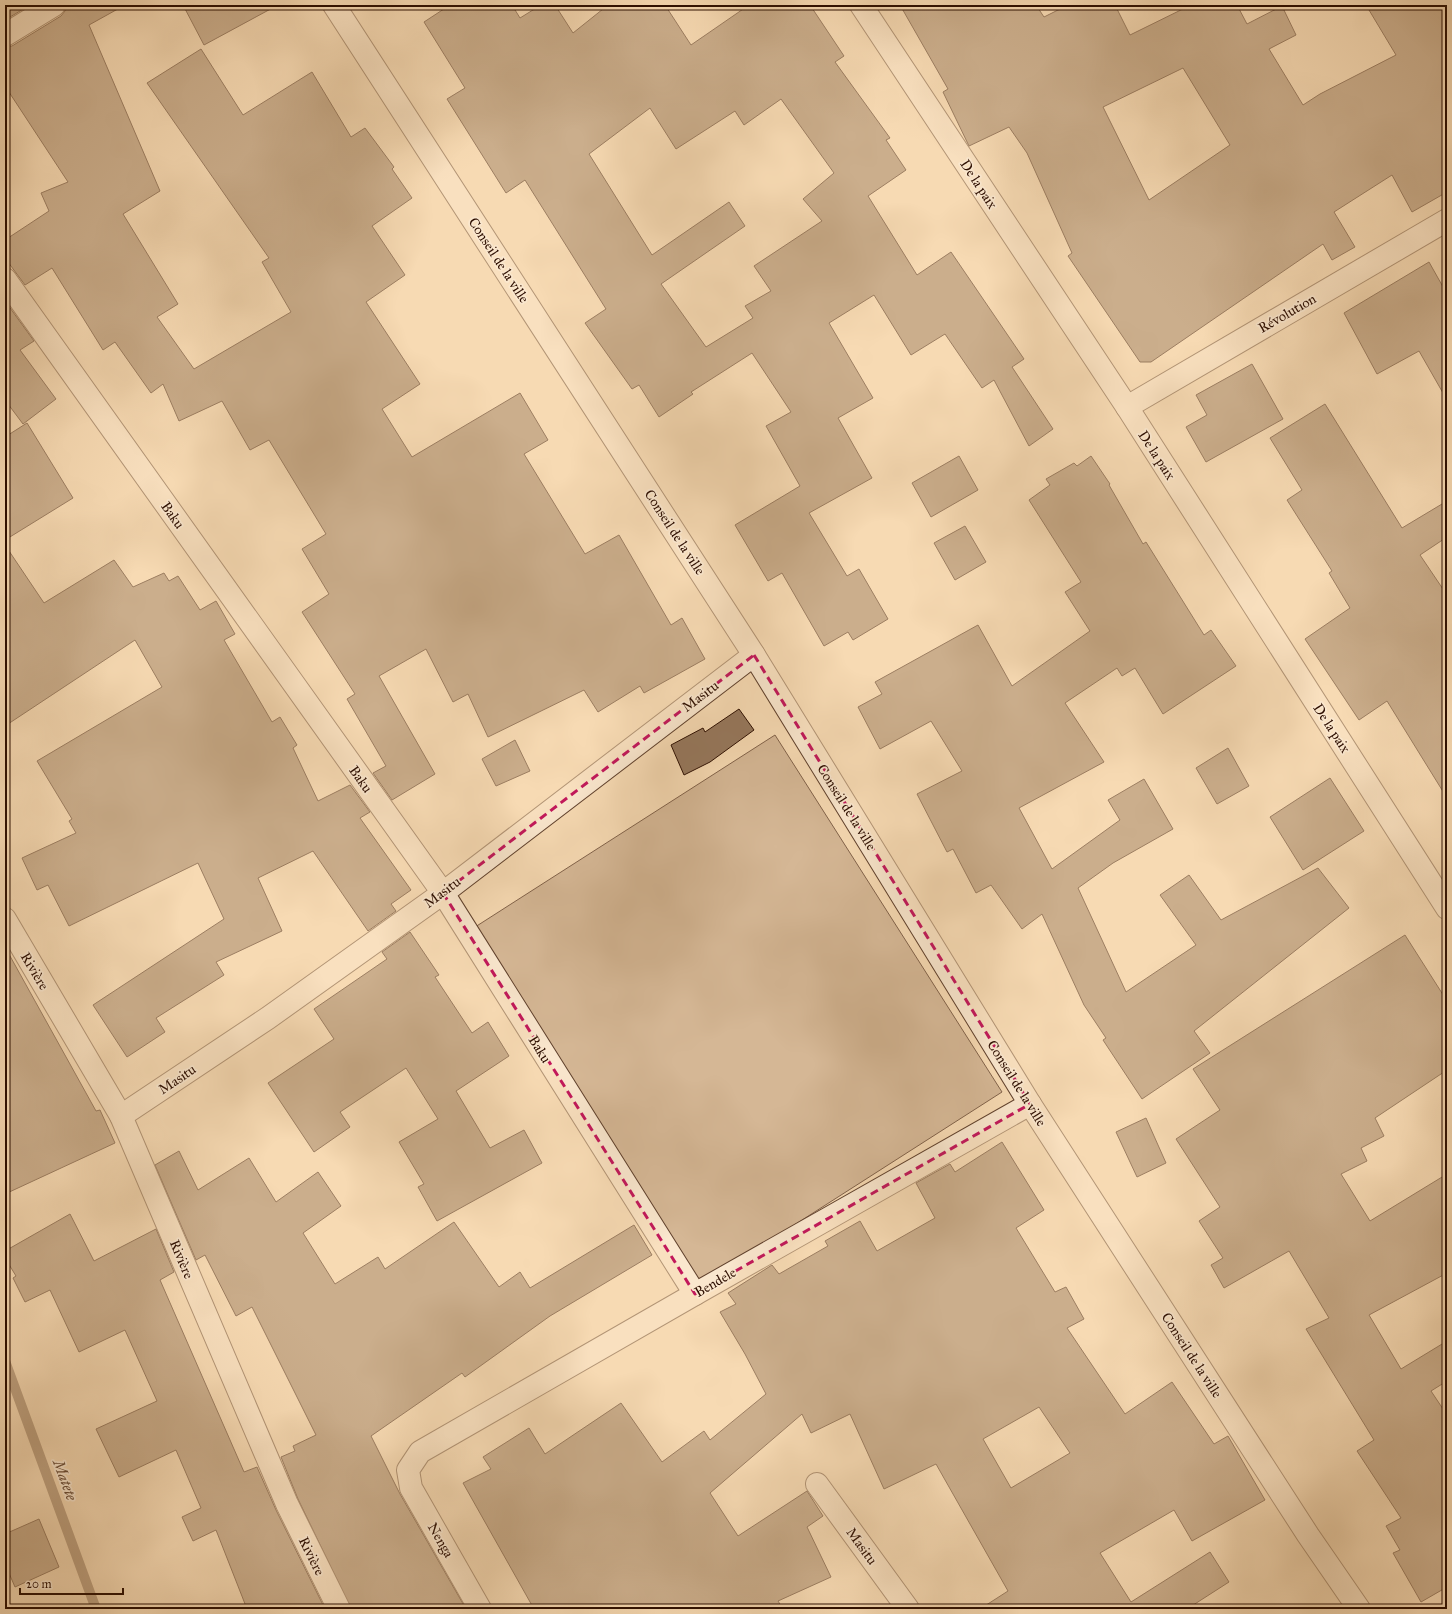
<svg xmlns="http://www.w3.org/2000/svg" width="1452" height="1614" viewBox="0 0 1452 1614" font-family="'IM FELL Great Primer',serif">
	<rect width="100%" height="100%" fill="#f7dab3"/>
	<filter id="stains"><feTurbulence type="fractalNoise" baseFrequency=".005" numOctaves="4"/><feColorMatrix values="0 0 0 0 .2 0 0 0 0 .09 0 0 0 0 .02 0 0 0 .5 -.17"/></filter>
	<radialGradient id="worn" r=".72"><stop offset=".6" stop-color="#630" stop-opacity="0"/><stop offset="1" stop-color="#630" stop-opacity=".3"/></radialGradient>
	<path fill="#d5b795" stroke="#81624a" d="M775,735L1002,1092L699,1286L472,929Z"/>
	<g fill="none" stroke-linecap="round" stroke-linejoin="round">
		<path stroke="#7d5f47" stroke-width="10" d="M5,1361L96,1609"/>
	</g>
	<g fill="#96785d" stroke="#2d0e00" fill-rule="evenodd">
		<path d="M5,5H30L5,20Z"/>
		<path d="M66,5H125L89,25L160,191L123,214L178,304L157,317L194,369L291,312L262,262L269,258L147,83L201,49L243,115L312,72L351,137L365,128L394,167L392,169L412,198L372,226L405,275L366,302L420,384L382,409L412,457L520,393L548,440L524,454L585,554L619,535L671,625L682,618L705,659L644,693L640,686L598,712L584,690L488,737L468,694L453,702L426,649L379,676L435,774L392,800L373,773L386,766L347,699L355,694L302,612L329,594L302,549L326,534L269,440L250,450L222,401L179,421L163,384L151,393L115,342L103,350L52,268L25,285L5,258V240L49,211L41,193L68,182L5,86V47L12,46L61,16L65,11Z"/>
		<path d="M183,5H278L204,45Z"/>
		<path d="M450,5H512L520,18L541,5H555L573,33L608,5H665L691,45L749,5H810L844,56L835,62L890,138L886,140L906,170L868,196L917,275L951,252L1024,359L1012,367L1053,429L1029,446L994,380L982,388L945,334L911,355L874,295L829,323L873,398L838,418L872,478L809,513L847,576L859,569L888,619L853,640L848,632L824,646L782,573L768,581L735,525L800,486L766,426L791,412L752,353L691,392L693,394L659,417L639,385L632,389L585,323L606,309L525,180L506,193L447,99L465,88L424,22ZM781,99L834,173L803,199L822,221L754,266L771,291L745,306L753,318L706,347L661,284L745,226L729,202L652,255L589,154L650,108L676,149L735,111L744,125Z"/>
		<path d="M900,5H1036L1044,17L1068,5H1115L1130,35L1191,5H1237L1247,24L1282,6L1296,35L1269,49L1303,105L1320,94L1396,55L1366,5H1447V192L1412,212L1392,175L1334,212L1355,247L1332,260L1323,244L1151,362H1140L1068,256L1072,253L1027,153L1009,127L969,146L943,92L948,89ZM1183,68L1230,145L1149,200L1103,107Z"/>
		<path d="M1429,262L1447,294V400L1419,351L1377,374L1344,313Z"/>
		<path d="M5,301L34,341L20,350L56,399L23,424L5,400Z"/>
		<path d="M1252,364L1283,419L1206,462L1186,427L1207,415L1196,395Z"/>
		<path d="M1325,404L1402,528L1447,501V537L1420,555L1447,595V798L1387,701L1359,720L1305,639L1350,608L1329,573L1332,571L1287,500L1302,490L1270,438Z"/>
		<path d="M27,423L73,498L5,540V437Z"/>
		<path d="M959,456L978,490L931,517L912,483Z"/>
		<path d="M1091,456L1110,484L1109,485L1143,544L1146,542L1204,635L1211,630L1236,666L1163,714L1135,668L1122,676L1117,668L1065,703L1104,762L1019,808L1052,869L1120,820L1108,800L1144,779L1173,829L1113,863L1078,888L1126,992L1196,945L1160,895L1189,875L1221,920L1318,868L1349,908L1194,1031L1210,1053L1142,1099L1103,1040L1106,1038L1084,1005L1042,914L1022,929L991,885L976,893L953,849L947,852L917,794L962,771L931,721L880,749L858,707L882,694L875,682L978,625L1012,686L1090,631L1065,592L1081,582L1029,500L1050,485L1046,479L1074,463L1077,466Z"/>
		<path d="M965,526L986,562L955,580L934,543Z"/>
		<path d="M5,545L44,603L114,560L133,587L164,573L169,581L178,576L200,610L216,601L235,634L224,640L272,722L280,717L297,745L293,748L318,801L350,785L370,812L360,818L411,890L391,904L396,911L368,931L313,851L258,878L282,931L216,962L224,975L156,1018L165,1032L127,1057L93,1005L224,919L198,863L69,926L48,885L37,890L22,858L76,833L69,821L72,819L37,761L162,687L135,640L5,726Z"/>
		<path d="M739,709L754,730L710,762L684,775L671,745L703,728L705,732Z"/>
		<path d="M515,740L530,771L496,786L482,759Z"/>
		<path d="M1228,748L1249,786L1217,804L1196,768Z"/>
		<path d="M1330,778L1364,831L1303,870L1270,817Z"/>
		<path d="M410,932L439,975L435,977L472,1033L488,1022L509,1056L456,1091L490,1148L524,1130L542,1163L437,1221L418,1187L424,1184L399,1142L438,1119L406,1068L340,1112L350,1127L314,1152L268,1083L334,1039L314,1009L387,959L382,952Z"/>
		<path d="M1405,935L1447,1001V1070L1375,1118L1384,1136L1361,1148L1367,1161L1341,1174L1370,1221L1447,1174V1273L1369,1315L1401,1369L1447,1341V1381L1431,1391L1447,1415V1587L1421,1602L1393,1553L1400,1550L1386,1526L1401,1518L1357,1451L1374,1440L1306,1329L1329,1318L1289,1251L1224,1288L1211,1265L1223,1258L1199,1221L1220,1207L1176,1139L1220,1110L1193,1069Z"/>
		<path d="M5,947L96,1111L100,1110L115,1143L5,1194Z"/>
		<path d="M1146,1118L1166,1163L1137,1177L1116,1132Z"/>
		<path d="M1002,1142L1044,1210L1016,1228L1055,1292L1066,1287L1084,1319L1067,1328L1125,1414L1172,1382L1214,1444L1228,1436L1265,1500L1192,1541L1174,1510L1100,1553L1131,1602L1210,1552L1229,1582L1187,1609H980L1008,1591L936,1464L884,1489L850,1414L811,1433L802,1414L710,1493L738,1536L807,1491L823,1516L807,1527L831,1577L778,1601L783,1609H534L463,1483L491,1469L483,1457L529,1428L545,1454L621,1403L662,1462L704,1431L710,1440L766,1394L745,1354L720,1312L736,1304L728,1293L772,1265L779,1274L828,1246L825,1241L860,1221L877,1251L935,1218L916,1183L950,1164L955,1172ZM1039,1407L1070,1453L1011,1488L983,1439Z"/>
		<path d="M179,1151L198,1190L249,1158L276,1202L318,1172L341,1206L303,1233L335,1284L378,1257L385,1269L454,1222L499,1287L520,1272L530,1288L634,1225L652,1255L550,1316L465,1377L462,1373L371,1436L400,1494L466,1609H351L298,1499L281,1457L295,1451L293,1446L316,1435L252,1307L236,1316L205,1255L196,1260L155,1165Z"/>
		<path d="M70,1214L94,1261L156,1229L174,1272L160,1280L244,1472L257,1467L276,1510L325,1609H247L216,1530L193,1541L182,1517L201,1508L176,1450L119,1477L96,1429L157,1401L125,1330L79,1352L50,1290L25,1302L13,1278L16,1276L5,1258V1251Z"/>
		<path d="M39,1519L59,1567L15,1587L5,1564V1534Z"/>
	</g>
	<g fill="none" stroke-linecap="round" stroke-linejoin="round">
		<defs>
			<g id="street">
				<path d="M334,5L754,655L1030,1104L1308,1535L1359,1609"/>
				<path d="M861,5L1127,407L1447,908"/>
				<path d="M5,35L54,5"/>
				<path d="M5,279L443,893L695,1294"/>
				<path d="M1127,407L1447,220"/>
				<path d="M5,919L121,1116L287,1504L339,1609"/>
				<path d="M121,1116L268,1018L443,893L754,655"/>
				<path d="M817,1484L908,1609"/>
				<path d="M480,1609L411,1488L408,1470L420,1452L695,1294L1030,1104"/>
			</g>
		</defs>
		<use href="#street" stroke="#60412d" stroke-width="24"/>
		<use href="#street" stroke="#fae7ce" stroke-width="22"/>
	</g>
	<path d="M0 0H1452V1614H0ZM754,655L1030,1104L695,1294L443,893Z" fill="#f7dab3" fill-opacity=".55" fill-rule="evenodd"/>
	<path fill="none" stroke="#c2185b" stroke-width="3" stroke-dasharray="8 5" stroke-linejoin="round" d="M754,655L1030,1104L695,1294L443,893Z"/>
	<g text-anchor="middle" stroke-width="3.5" stroke-linejoin="round" paint-order="stroke">
		<g font-size="14" fill="#2d0e00" stroke="#fae7ce">
			<text transform="translate(979 184) rotate(57)" y="5">De la paix</text>
			<text transform="translate(499 260) rotate(57)" y="5">Conseil de la ville</text>
			<text transform="translate(1287 313) rotate(-30)" y="5">Révolution</text>
			<text transform="translate(1157 455) rotate(57)" y="5">De la paix</text>
			<text transform="translate(173 515) rotate(55)" y="5">Baku</text>
			<text transform="translate(675 532) rotate(57)" y="5">Conseil de la ville</text>
			<text transform="translate(700 696) rotate(-37)" y="5">Masitu</text>
			<text transform="translate(1332 728) rotate(57)" y="5">De la paix</text>
			<text transform="translate(361 779) rotate(55)" y="5">Baku</text>
			<text transform="translate(847 807) rotate(58)" y="5">Conseil de la ville</text>
			<text transform="translate(442 892) rotate(-37)" y="5">Masitu</text>
			<text transform="translate(35 971) rotate(59)" y="5">Rivière</text>
			<text transform="translate(540 1049) rotate(58)" y="5">Baku</text>
			<text transform="translate(177 1079) rotate(-34)" y="5">Masitu</text>
			<text transform="translate(1017 1083) rotate(58)" y="5">Conseil de la ville</text>
			<text transform="translate(182 1259) rotate(67)" y="5">Rivière</text>
			<text transform="translate(715 1282) rotate(-30)" y="5">Bendele</text>
			<text transform="translate(1192 1355) rotate(57)" y="5">Conseil de la ville</text>
			<text transform="translate(441 1540) rotate(60)" y="5">Nenga</text>
			<text transform="translate(862 1546) rotate(54)" y="5">Masitu</text>
			<text transform="translate(312 1556) rotate(64)" y="5">Rivière</text>
		</g>
		<g font-size="15" font-style="italic" fill="#694b35" stroke="#fae7ce">
			<text transform="translate(65 1480) rotate(70)" y="5">Matete</text>
		</g>
	</g>
	<rect width="1452" height="1614" fill="none" stroke="#f7dab3" stroke-width="20"/>
	<rect x="6" y="6" width="1440" height="1602" fill="none" stroke="#2d0e00" stroke-width="2"/>
	<rect x="10" y="10" width="1432" height="1594" fill="none" stroke="#2d0e00"/>
	<path d="M20 1588v6h103v-6" fill="none" stroke="#2d0e00" stroke-width="2"/>
	<text x="26" y="1588" font-size="12" fill="#2d0e00" stroke="#fae7ce" stroke-width="3" paint-order="stroke">20 m</text>
	<rect width="100%" height="100%" filter="url(#stains)"/>
	<rect width="100%" height="100%" fill="url(#worn)"/>
</svg>
